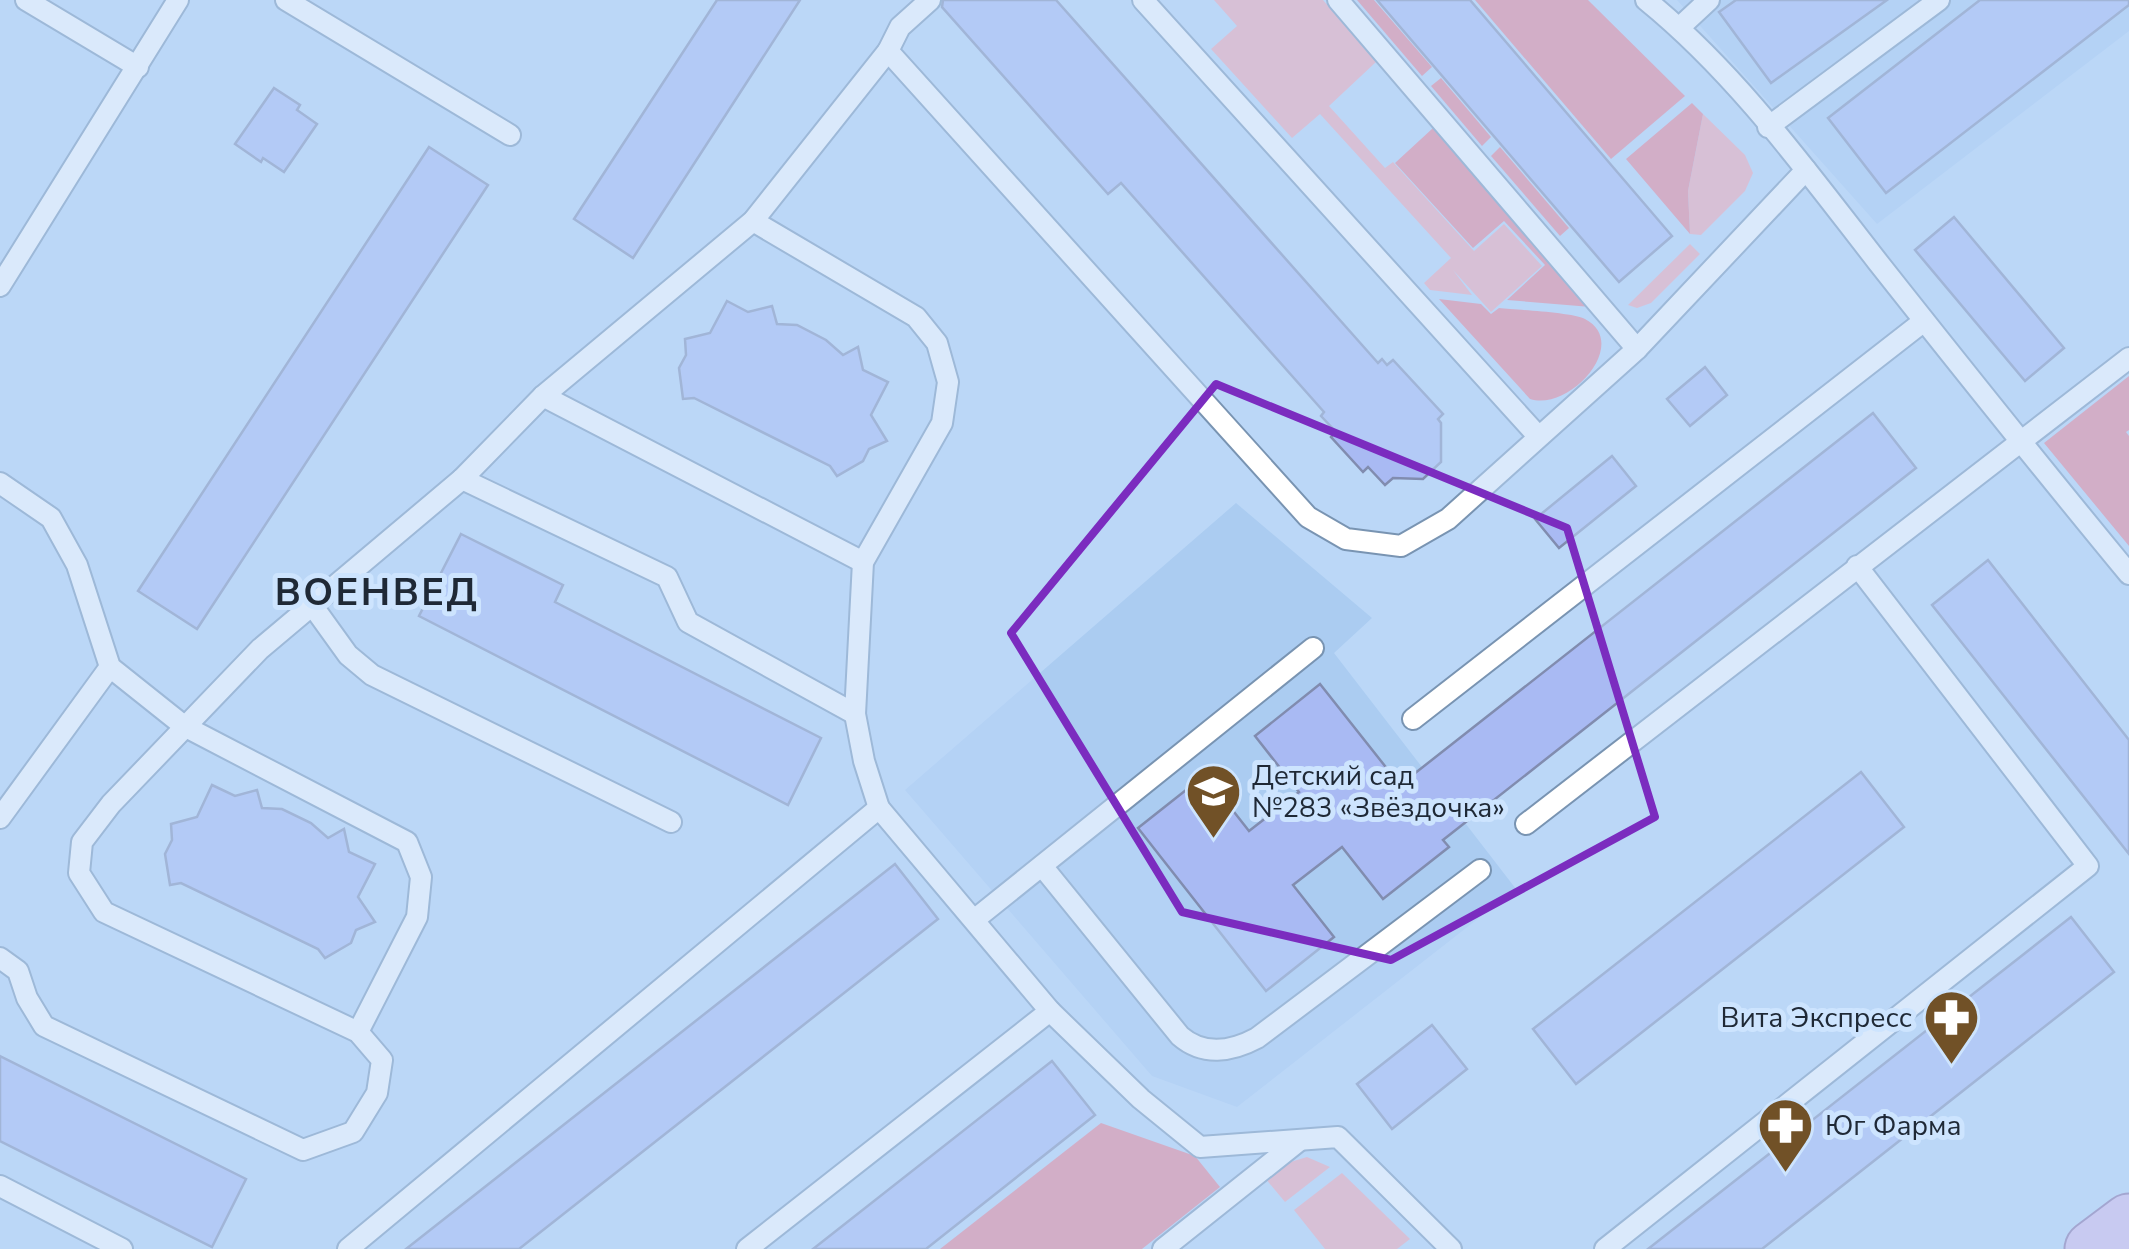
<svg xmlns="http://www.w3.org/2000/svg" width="2129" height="1249" viewBox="0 0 2129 1249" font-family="'Nunito Sans',sans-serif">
	<rect width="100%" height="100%" fill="#bbd7f7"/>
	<g fill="#abccf1">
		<path d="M1677,0H2129V31L1877,224Z"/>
		<path d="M1236,503L1372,618L1334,653L1516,889L1237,1107L1152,1076L905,790Z"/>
	</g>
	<g fill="#f8a5ae">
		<path d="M1214,0H1323L1376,62L1329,106L1385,168L1393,162L1474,251L1504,224L1542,266L1491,312L1453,270L1472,295L1430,290L1424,283L1451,258L1320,114L1292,138L1211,49L1237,26Z"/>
		<path d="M1703,114L1745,155L1753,173L1745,191L1701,235L1690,234L1688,191Z"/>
		<path d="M1690,244L1700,254L1651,303L1637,308L1628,305Z"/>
		<path d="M1307,1157L1330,1167L1285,1202L1265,1178L1287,1163Z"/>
		<path d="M1342,1173L1410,1239L1397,1249H1325L1294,1210Z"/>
	</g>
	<g fill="#ed7d8d">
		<path d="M1357,0H1374L1432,67L1422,76Z"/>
		<path d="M1475,0H1588L1685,96L1611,159Z"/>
		<path d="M1441,78L1491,137L1482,146L1431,86Z"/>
		<path d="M1692,103L1703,114L1688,191L1690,234L1626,159Z"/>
		<path d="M1433,128L1591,307L1507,300L1545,265L1504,221L1473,248L1395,163Z"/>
		<path d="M1500,147L1569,228L1560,236L1491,156Z"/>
		<path d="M1439,299L1481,304L1491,314L1499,308C1517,310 1571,312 1585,319C1631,343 1570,412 1530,399Z"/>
		<path d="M2129,376V430L2126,432L2129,436V546L2044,443Z"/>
		<path d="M1101,1123L1195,1156L1220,1187L1142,1249H940Z"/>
	</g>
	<g fill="#a9baf3" stroke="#818caf" stroke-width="2.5">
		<path d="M717,0H800L633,258L574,219Z"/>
		<path d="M943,0H1056L1378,363L1382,359L1387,365L1393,360L1443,414L1438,419L1441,423V462L1423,479L1393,478L1385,485L1368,467L1363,472L1331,437L1336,432L1321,416L1324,412L1121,183L1108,194L942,7Z"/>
		<path d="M1377,0H1470L1672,236L1619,282Z"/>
		<path d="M1736,0H1887L1771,83L1719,12Z"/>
		<path d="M1980,0H2129V5L1886,193L1828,118Z"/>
		<path d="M274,88L300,105L297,110L317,124L284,172L263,158L261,162L235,144Z"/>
		<path d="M429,147L488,185L197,629L138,591Z"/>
		<path d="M1954,217L2064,348L2025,381L1915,250Z"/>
		<path d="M727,301L748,312L772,306L777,324L797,325L826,340L843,355L858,347L863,370L888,382L871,415L887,441L869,449L863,461L837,476L830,466L694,398L683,399L679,368L686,355L685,339L710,333Z"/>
		<path d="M1705,367L1727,395L1690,426L1667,399Z"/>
		<path d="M1873,413L1916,468L1443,840L1449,847L1383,899L1342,847L1293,885L1334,937L1266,991L1138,828L1205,775L1249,831L1299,792L1255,736L1320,684L1400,785Z"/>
		<path d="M1612,456L1636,486L1559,548L1535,519Z"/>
		<path d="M461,534L563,585L555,602L821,738L788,805L419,616Z"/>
		<path d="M1988,560L2129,740V854L1932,605Z"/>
		<path d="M1861,772L1904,827L1576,1084L1533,1029Z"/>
		<path d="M212,785L235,796L257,790L262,808L282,809L311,823L328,838L344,829L349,852L375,864L358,897L375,922L356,930L351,943L325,958L318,949L181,883L170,885L165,854L172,840L171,824L197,817Z"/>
		<path d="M895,864L938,919L519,1249H406Z"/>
		<path d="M2071,917L2114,972L1762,1249H1648Z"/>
		<path d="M1432,1025L1467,1069L1392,1129L1357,1084Z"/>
		<path d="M0,1056L246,1179L212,1247L0,1141Z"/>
		<path d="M1052,1061L1095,1115L926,1249H813Z"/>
	</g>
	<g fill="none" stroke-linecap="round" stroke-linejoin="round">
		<defs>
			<g id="lane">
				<path d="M26,0L138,67"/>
				<path d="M286,0L510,135"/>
				<path d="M930,0L900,27L888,51L1308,517L1346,539L1401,546L1448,519L1637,349L1806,170"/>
				<path d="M1143,0L1538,436"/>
				<path d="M1338,0L1637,349"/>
				<path d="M1646,0C1736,73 1806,170 1877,261C1960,366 2044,471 2129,574"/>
				<path d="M1680,27L1709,0"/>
				<path d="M1768,127L1939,0"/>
				<path d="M753,221L916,317L937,343L948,382L942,423L863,562L855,714L864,761L879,808"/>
				<path d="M0,286L178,0"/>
				<path d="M543,396L863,562"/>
				<path d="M462,479L667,577L688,622L855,714"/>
				<path d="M0,483L51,518L77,565L110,667L184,726L407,842L421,877L417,917L358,1032"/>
				<path d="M312,605L348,655L372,675L671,822"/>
				<path d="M1413,719L1924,321"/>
				<path d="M0,818L110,667"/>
				<path d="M1526,824L2129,358"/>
				<path d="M1042,866L1180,1036C1203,1056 1231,1052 1257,1038L1480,870"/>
				<path d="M974,920L1313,648"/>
				<path d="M0,958L18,971L27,998L44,1026L303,1150L353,1132L377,1093L382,1060L358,1032L104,912L79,873L82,842L111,804L260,649L462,479L543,396L753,221L888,51"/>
				<path d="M0,1186L122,1249"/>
				<path d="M348,1249L879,808L1050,1011L1141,1099L1200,1147L1338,1137L1451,1249"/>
				<path d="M747,1249L1050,1011"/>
				<path d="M1163,1249L1300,1140"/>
				<path d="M1605,1249L2088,866L1857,566"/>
			</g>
			<path id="primary" d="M2093,1249L2129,1222"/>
		</defs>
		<use href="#lane" stroke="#7994b2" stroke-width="24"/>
		<use href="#primary" stroke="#866ba1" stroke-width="59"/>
		<use href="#lane" stroke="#fff" stroke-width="20"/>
		<use href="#primary" stroke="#d7bbe9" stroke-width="55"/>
	</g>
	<path d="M0 0H2129V1249H0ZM1216,384L1567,528L1655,817L1391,960L1182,912L1011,633Z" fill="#bbd7f7" fill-opacity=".55" fill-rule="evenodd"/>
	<path fill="none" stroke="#7b2cbf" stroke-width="8" stroke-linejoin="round" d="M1216,384L1567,528L1655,817L1391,960L1182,912L1011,633Z"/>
	<defs>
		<symbol id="school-pin" viewBox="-11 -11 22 30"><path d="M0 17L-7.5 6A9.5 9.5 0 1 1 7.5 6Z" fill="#715127" stroke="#cde4fe"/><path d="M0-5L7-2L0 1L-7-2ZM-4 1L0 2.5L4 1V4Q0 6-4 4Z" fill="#fff"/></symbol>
		<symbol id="pharmacy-pin" viewBox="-11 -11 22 30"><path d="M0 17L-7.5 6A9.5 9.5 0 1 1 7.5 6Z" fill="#715127" stroke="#cde4fe"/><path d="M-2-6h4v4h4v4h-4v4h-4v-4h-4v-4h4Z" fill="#fff"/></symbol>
	</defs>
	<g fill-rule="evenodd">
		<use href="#school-pin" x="1182" y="760" width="63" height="86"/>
		<use href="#pharmacy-pin" x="1920" y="986" width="63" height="86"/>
		<use href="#pharmacy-pin" x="1754" y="1094" width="63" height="86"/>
	</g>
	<g text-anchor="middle" stroke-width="10" stroke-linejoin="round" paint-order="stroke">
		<g font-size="28" fill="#1f2936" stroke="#cde4fe" text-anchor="start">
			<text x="1252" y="785">Детский сад<tspan x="1252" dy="32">№283 «Звёздочка»</tspan></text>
			<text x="1912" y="1027" text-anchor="end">Вита Экспресс</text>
			<text x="1825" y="1135">Юг Фарма</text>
		</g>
		<g font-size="38" font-weight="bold" letter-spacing="2.5" fill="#1f2936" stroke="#cde4fe">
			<text x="377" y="605">ВОЕНВЕД</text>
		</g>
	</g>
</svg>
